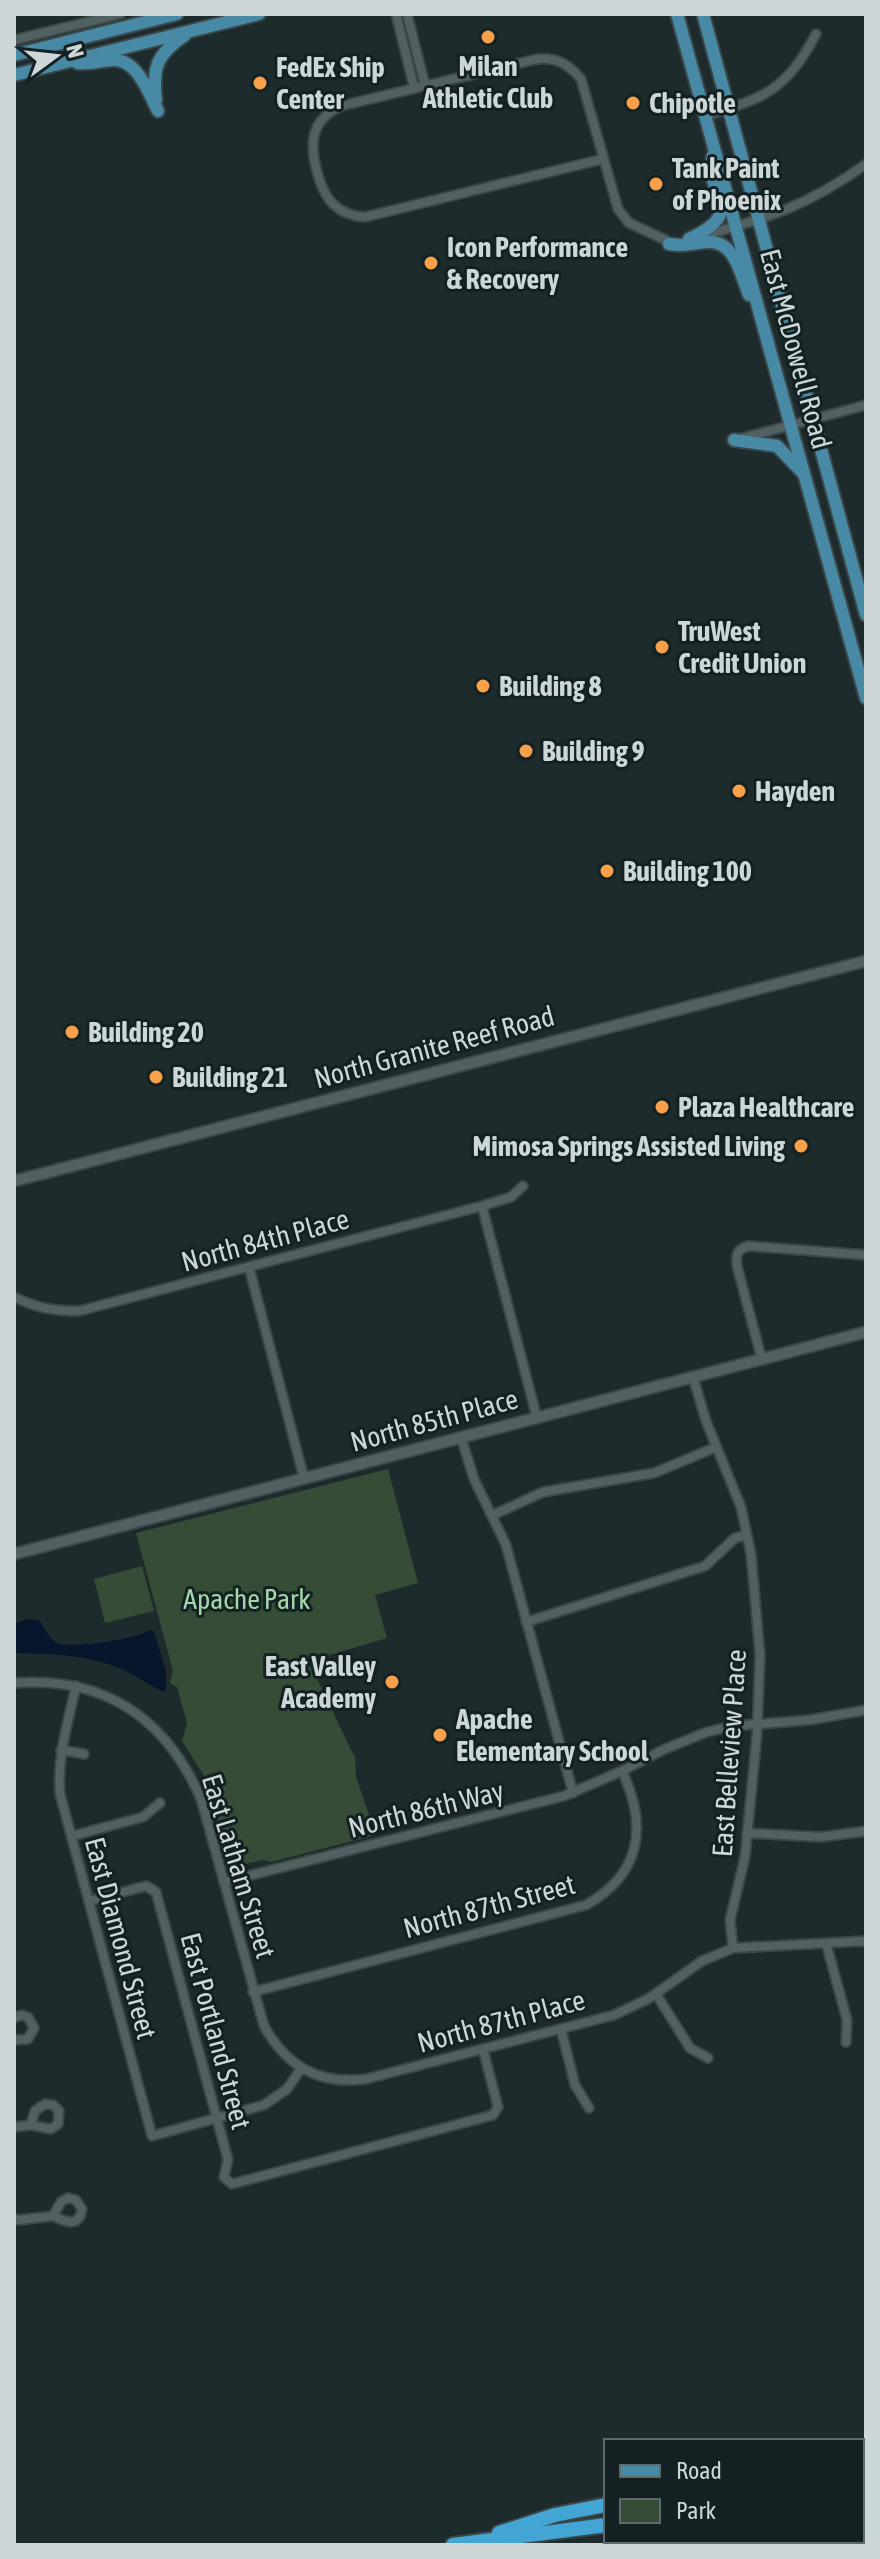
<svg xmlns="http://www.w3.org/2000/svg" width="880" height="2559" viewBox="0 0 880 2559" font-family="'Asap Condensed',sans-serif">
	<rect width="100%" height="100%" fill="#1d2b2d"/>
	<g fill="#354c37">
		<path d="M388,1469L418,1583L375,1595L387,1638L313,1660L310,1664L355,1758L356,1777L376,1835L271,1862L262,1860L233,1867L203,1774L182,1741L187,1723L177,1687L170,1683L173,1671L136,1533Z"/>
		<path d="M142,1566L154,1611L105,1623L94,1579Z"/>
	</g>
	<path fill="#07152d" d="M27,1619L40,1621C44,1628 49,1637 55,1642C67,1650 139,1639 149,1630L154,1632L166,1672V1690L163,1692C151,1686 141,1679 130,1673C95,1655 56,1654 17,1653L14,1650V1624Z"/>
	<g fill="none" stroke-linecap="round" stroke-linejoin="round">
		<defs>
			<g id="minor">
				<path d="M396,14L414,87"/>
				<path d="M407,14L425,85"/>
				<path d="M14,40L120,14"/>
				<path d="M705,116C764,98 786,91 816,34"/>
				<path d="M603,159L365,217C337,215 325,200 318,175C309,145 310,120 341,106L537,59C557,57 568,64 581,79L618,209L629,223L672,243"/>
				<path d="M701,236C769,218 809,205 866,164"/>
				<path d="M739,439L866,405"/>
				<path d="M482,1206L537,1418"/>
				<path d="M249,1267L304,1478"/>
				<path d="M14,1297C36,1308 54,1311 79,1311L482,1206L511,1197L523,1186"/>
				<path d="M762,1360L737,1266C736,1255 736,1250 748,1246L866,1255"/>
				<path d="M693,1377L706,1421L741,1507L751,1554L760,1655L757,1734L745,1857L730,1920L733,1948"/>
				<path d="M461,1437L474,1479L506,1545L573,1793"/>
				<path d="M493,1515L543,1492L654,1473L716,1447"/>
				<path d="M526,1622L705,1566L735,1538L747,1535"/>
				<path d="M14,1683C104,1676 166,1718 201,1799L264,2026C287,2067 319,2085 366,2079L614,2015L648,1999L702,1961L733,1948L866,1941"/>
				<path d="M76,1686C68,1722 57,1757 60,1794L152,2136L264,2105L287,2089L301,2069"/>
				<path d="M61,1750L84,1754"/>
				<path d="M747,1833L821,1837L866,1831"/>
				<path d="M72,1836L143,1817L160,1803"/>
				<path d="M224,1882L564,1796L622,1771L665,1749L707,1732L733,1726L809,1720L866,1710"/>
				<path d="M89,1901L146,1886L156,1892L228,2160L224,2177L232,2184L493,2115L498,2107L483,2049"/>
				<path d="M826,1943L847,2020L846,2042"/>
				<path d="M253,1992L586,1905C641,1874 648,1826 622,1771"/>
				<path d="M656,1994L690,2048L708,2058"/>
				<path d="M14,2018L21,2015L28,2017L34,2028L28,2039L14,2040"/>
				<path d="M561,2029L575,2085L589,2108"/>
				<path d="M45,2104L53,2105L59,2111L58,2124L51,2129L31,2125L35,2111Z"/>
				<path d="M14,2127L31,2125"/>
				<path d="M68,2198L76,2200L82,2209C79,2228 66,2222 53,2216L61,2202Z"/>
				<path d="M14,2218L18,2220L53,2216"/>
			</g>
			<g id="tertiary">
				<path d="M14,1181L866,961"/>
				<path d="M14,1554L866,1332"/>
			</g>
			<g id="primary">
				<path d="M677,14L866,698"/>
				<path d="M703,14L866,615"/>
				<path d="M14,55L177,14"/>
				<path d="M77,63C91,65 101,60 114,60C138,60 149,94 158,111"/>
				<path d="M14,75L259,14"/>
				<path d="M156,100C152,67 157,54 185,35"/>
				<path d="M689,239C750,210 703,198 713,155"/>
				<path d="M669,244C685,247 693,243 708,242C735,240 741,276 749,295"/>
				<path d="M734,440L777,446L803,473"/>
			</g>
			<g id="motorway">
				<path d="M862,2452L866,2451"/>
				<path d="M862,2486H866"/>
				<path d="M862,2522H866"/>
				<path d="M499,2533L555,2515L606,2505"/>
				<path d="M453,2545L606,2525"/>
				<path d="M723,2545L748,2541"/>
			</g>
		</defs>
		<use href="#minor" stroke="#3a4748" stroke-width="12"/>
		<use href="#tertiary" stroke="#3a4748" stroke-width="14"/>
		<use href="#primary" stroke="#3a4748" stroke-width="16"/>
		<use href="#motorway" stroke="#3a4748" stroke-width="18"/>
		<use href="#minor" stroke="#516162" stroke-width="8"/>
		<use href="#tertiary" stroke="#516162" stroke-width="10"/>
		<use href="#primary" stroke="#488aa6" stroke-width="12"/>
		<use href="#motorway" stroke="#42a5d3" stroke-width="14"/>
	</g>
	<g fill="#f8a14a" stroke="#132123" stroke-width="3">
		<circle cx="488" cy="37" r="8"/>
		<circle cx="260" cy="83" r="8"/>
		<circle cx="633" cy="103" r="8"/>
		<circle cx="656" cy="184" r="8"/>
		<circle cx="431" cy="263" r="8"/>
		<circle cx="662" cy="647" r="8"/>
		<circle cx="483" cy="686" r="8"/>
		<circle cx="526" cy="751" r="8"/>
		<circle cx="739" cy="791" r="8"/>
		<circle cx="607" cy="871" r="8"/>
		<circle cx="72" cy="1032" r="8"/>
		<circle cx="156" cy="1077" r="8"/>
		<circle cx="662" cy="1107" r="8"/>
		<circle cx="801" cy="1146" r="8"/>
		<circle cx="392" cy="1682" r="8"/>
		<circle cx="440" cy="1735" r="8"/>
	</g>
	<g text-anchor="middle" stroke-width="6" stroke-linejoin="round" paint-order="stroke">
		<g font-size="28" font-weight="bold" fill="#ced7d8" stroke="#132123" text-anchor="start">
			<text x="488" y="76" text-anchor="middle">Milan<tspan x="488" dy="32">Athletic Club</tspan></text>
			<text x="276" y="77">FedEx Ship<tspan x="276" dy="32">Center</tspan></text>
			<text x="649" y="113">Chipotle</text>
			<text x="672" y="178">Tank Paint<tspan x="672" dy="32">of Phoenix</tspan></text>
			<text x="447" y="257">Icon Performance<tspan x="447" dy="32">&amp; Recovery</tspan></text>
			<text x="678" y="641">TruWest<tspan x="678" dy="32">Credit Union</tspan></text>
			<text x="499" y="696">Building 8</text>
			<text x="542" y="761">Building 9</text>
			<text x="755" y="801">Hayden</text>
			<text x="623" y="881">Building 100</text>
			<text x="88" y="1042">Building 20</text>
			<text x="172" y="1087">Building 21</text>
			<text x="678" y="1117">Plaza Healthcare</text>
			<text x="785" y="1156" text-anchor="end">Mimosa Springs Assisted Living</text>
			<text x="376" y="1676" text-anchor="end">East Valley<tspan x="376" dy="32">Academy</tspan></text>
			<text x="456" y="1729">Apache<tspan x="456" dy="32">Elementary School</tspan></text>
		</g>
		<g font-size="28" fill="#ced7d8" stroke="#132123">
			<text transform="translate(796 349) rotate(75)" y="10">East McDowell Road</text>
			<text transform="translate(434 1047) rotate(-15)" y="10">North Granite Reef Road</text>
			<text transform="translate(265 1240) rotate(-15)" y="10">North 84th Place</text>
			<text transform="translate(434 1420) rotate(-15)" y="10">North 85th Place</text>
			<text transform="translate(729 1753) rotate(-86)" y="10">East Belleview Place</text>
			<text transform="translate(426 1809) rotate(-14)" y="10">North 86th Way</text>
			<text transform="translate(239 1866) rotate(73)" y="10">East Latham Street</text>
			<text transform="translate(489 1906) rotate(-15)" y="10">North 87th Street</text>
			<text transform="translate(121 1938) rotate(75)" y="10">East Diamond Street</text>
			<text transform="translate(501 2021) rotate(-15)" y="10">North 87th Place</text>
			<text transform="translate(216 2031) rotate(75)" y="10">East Portland Street</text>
		</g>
		<g font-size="28" fill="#a3d6a8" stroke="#132123">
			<text x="247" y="1609">Apache Park</text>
		</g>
	</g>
	<rect width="880" height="2559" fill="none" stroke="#ced7d8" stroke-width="32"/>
	<rect x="604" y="2439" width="260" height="104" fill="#132123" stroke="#5e6a6b" stroke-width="2"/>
	<rect x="620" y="2465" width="40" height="12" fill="#488aa6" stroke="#5e6a6b" stroke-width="2"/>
	<text x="676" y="2479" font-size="24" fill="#ced7d8">Road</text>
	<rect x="620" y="2499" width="40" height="24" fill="#354c37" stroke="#5e6a6b" stroke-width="2"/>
	<text x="676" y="2519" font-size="24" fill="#ced7d8">Park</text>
	<g transform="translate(56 56) rotate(75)" stroke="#132123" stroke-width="6" paint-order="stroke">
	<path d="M0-6L14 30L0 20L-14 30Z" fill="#ced7d8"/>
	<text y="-12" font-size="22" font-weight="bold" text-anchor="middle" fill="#ced7d8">N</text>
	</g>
</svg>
